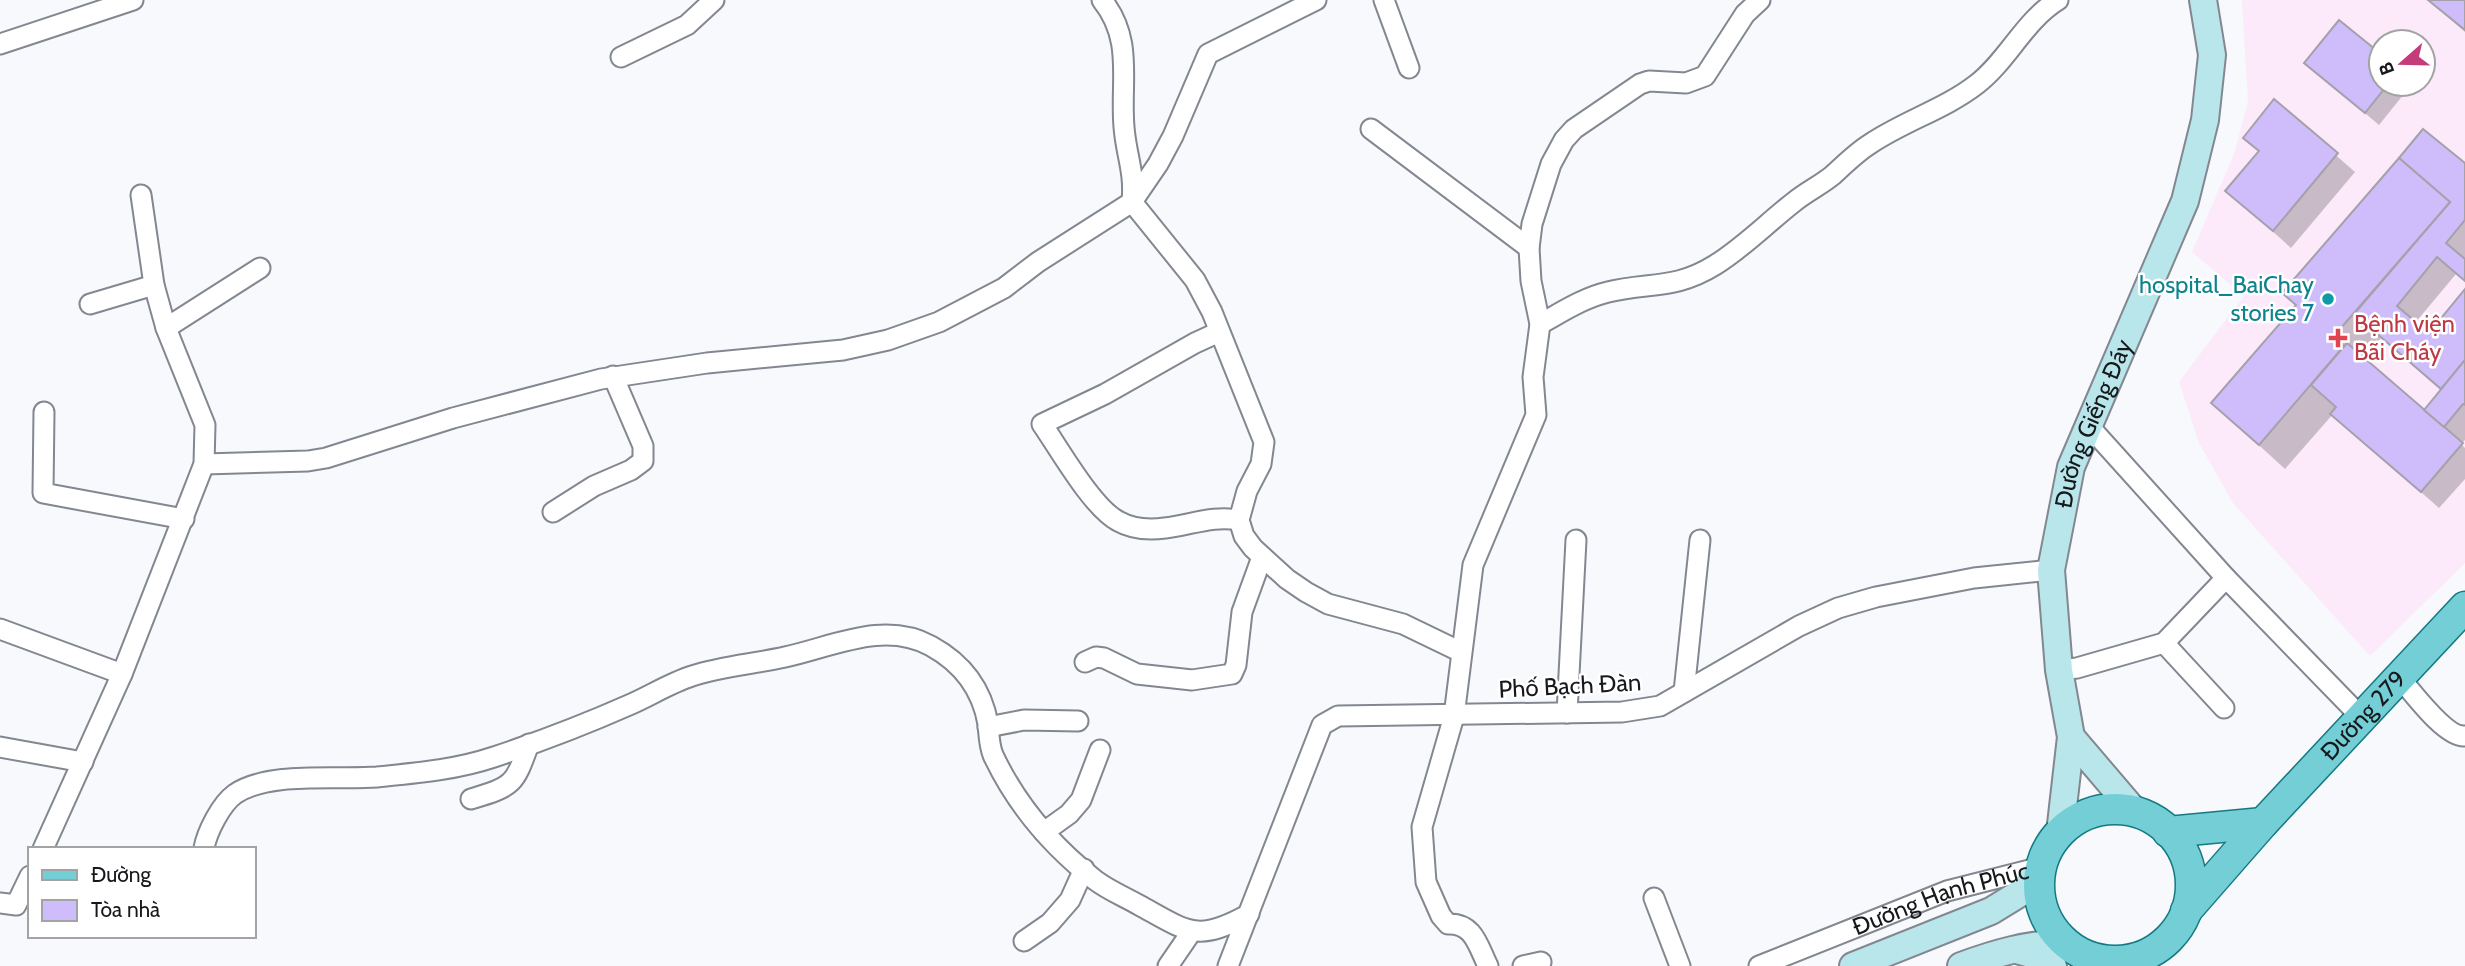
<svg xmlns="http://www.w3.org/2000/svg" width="2465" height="966" viewBox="0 0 2465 966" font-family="Cabin,sans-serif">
	<rect width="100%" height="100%" fill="#f7f9fd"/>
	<path fill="#fce9f9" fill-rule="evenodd" d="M2242,0H2465V563L2370,656L2233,503L2199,443L2179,382L2244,296L2192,252L2234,154L2248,102ZM2381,42H2423V84H2381Z"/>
	<g fill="#0003" fill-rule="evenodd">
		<path d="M2428,0H2465V32L2437,8Z"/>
		<path d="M2381,56V84H2412L2379,125L2306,63Z"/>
		<path d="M2275,102L2355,172L2291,248L2228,191L2260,153L2245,138Z"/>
		<path d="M2465,165V282L2456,274L2415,323L2430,335L2465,292V440L2461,444L2465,448V479L2439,508L2333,414L2285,469L2213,403ZM2381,338L2442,391L2424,412L2363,359Z"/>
	</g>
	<g fill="#cfbdfb" stroke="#a4a1ab" stroke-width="2">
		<path d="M2428,0H2465V30Z"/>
		<path d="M2339,20L2381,54V84H2388L2365,113L2304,63Z"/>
		<path d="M2274,99L2338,153L2273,231L2225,191L2259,151L2243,138Z"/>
		<path d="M2423,129L2465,163V220L2446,243L2465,259V281L2437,257L2397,306L2429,333L2465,289V360L2441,389L2354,314L2450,202L2399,158Z"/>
		<path d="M2399,158L2450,202L2334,336L2344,346L2259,445L2211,403L2296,305L2282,293Z"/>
		<path d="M2347,343L2463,443L2421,492L2330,414L2336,407L2311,385Z"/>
		<path d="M2465,360V405L2463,404L2444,427L2424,410Z"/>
	</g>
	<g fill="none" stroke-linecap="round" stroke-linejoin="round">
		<defs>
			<g id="minor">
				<path d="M1102,0C1134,40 1120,81 1124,127C1126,155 1135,171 1132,202L1195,280L1212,312L1264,442L1261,464L1247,491L1239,520L1244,536L1253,548L1287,579L1306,592L1328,604L1403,624L1461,652"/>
				<path d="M1384,0L1409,68"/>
				<path d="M0,44L133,0"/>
				<path d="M621,57L687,25L714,0"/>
				<path d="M1371,129L1529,248"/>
				<path d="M90,304L154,285"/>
				<path d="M1540,324C1562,312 1583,298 1608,292C1649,282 1675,290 1715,265C1744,247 1767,223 1794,202C1806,192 1821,185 1833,175C1845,164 1857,152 1870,144C1904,121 1945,109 1977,84C2008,60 2024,21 2058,0"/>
				<path d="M166,328L260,268"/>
				<path d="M1219,332L1195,343L1105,394L1042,424C1060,450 1092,507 1118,521C1132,529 1150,530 1165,528C1191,525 1213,515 1239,520"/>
				<path d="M44,412L43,493L184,519"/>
				<path d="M2088,425L2226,578L2361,717"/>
				<path d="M204,464L308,461L326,458L453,418L601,379L707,363L843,350L888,340L939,322L1004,288L1038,262L1132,202L1158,164L1173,136L1208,54L1316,0"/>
				<path d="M553,512L594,486L631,470L643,461V446L613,376"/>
				<path d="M0,629L122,674"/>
				<path d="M2164,643L2224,708"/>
				<path d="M1085,662L1096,657L1104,658L1137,674L1192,680L1232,674L1236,665L1242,612L1262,557"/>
				<path d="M2059,670L2077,668L2164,643L2226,578"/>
				<path d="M2400,678C2413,693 2446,738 2465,736"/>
				<path d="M1684,692L1700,540"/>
				<path d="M1567,713L1576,540"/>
				<path d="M988,727L1024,720L1078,721"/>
				<path d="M0,747L83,762"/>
				<path d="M471,799C514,786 514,785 529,744"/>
				<path d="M1044,832L1069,814L1081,800L1100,750"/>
				<path d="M204,848C207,832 221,804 235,794C269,771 336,780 377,777C417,773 455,770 494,757C539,742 586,724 629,705C650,696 670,683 692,676C722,666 754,664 785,657C832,647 884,620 931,646C962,663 982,689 988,724C989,734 989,745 993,755C1016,804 1053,847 1095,880C1108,890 1125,897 1139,905C1188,932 1197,943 1249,914"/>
				<path d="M43,849L122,674L204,464L205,425L166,328L154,285L141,195"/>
				<path d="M1654,898L1680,966"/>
				<path d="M0,903L16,905L30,876"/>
				<path d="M1024,941L1050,923L1070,900L1084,869"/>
				<path d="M1168,966L1192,931"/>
				<path d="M1228,966L1322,725L1338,716L1622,712L1660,706L1799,626L1838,608L1876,597L1974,578L2051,570"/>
				<path d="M1488,966C1478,946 1474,923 1448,924L1441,916L1426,882L1422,827L1454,716L1473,565L1536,415L1533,377L1540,324L1531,281L1529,248L1532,224L1551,164L1564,140L1574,129L1640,84L1649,81L1686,83L1705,76L1745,14L1760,0"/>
				<path d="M1523,966L1541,962"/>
				<path id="s1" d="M1759,966L1947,891L2041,867"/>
			</g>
			<g id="secondary">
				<path d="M2071,737L2135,812"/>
				<path id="s2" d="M2060,833L2071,737L2059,670L2051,570L2071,467L2185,201L2205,120L2212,55L2203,0"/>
				<path d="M2017,950L2048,959L2053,966"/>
				<path d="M1853,966L1991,911L2022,892L2041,867"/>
				<path d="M1961,966C1996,953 2028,944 2065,943"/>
			</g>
			<g id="primary">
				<circle cx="2115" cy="885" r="76"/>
				<path d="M2168,832L2263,823"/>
				<path id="s3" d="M2186,911L2263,823L2465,607"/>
			</g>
		</defs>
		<use href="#minor" stroke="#828790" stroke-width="23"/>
		<use href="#secondary" stroke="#828790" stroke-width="30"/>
		<use href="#primary" stroke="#157982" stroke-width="33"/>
		<use href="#minor" stroke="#fff" stroke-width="19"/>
		<use href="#secondary" stroke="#b9e6ea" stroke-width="26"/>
		<use href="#primary" stroke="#73ced6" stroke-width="30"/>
	</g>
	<circle fill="#0f9aa8" stroke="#fff" stroke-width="2.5" cx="2328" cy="299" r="7"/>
	<path fill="#e0444e" stroke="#fff" stroke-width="2.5" d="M2334.5 327.5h7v7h7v7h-7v7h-7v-7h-7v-7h7z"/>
	<g text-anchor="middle" stroke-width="5" stroke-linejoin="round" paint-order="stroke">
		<g font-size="24" fill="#0d838f" stroke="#fff" text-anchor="end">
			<text x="2314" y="293">hospital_BaiChay<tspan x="2314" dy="28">stories 7</tspan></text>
		</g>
		<g font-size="24" fill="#be3a42" stroke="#fff" text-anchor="start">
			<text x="2354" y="332">Bệnh viện<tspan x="2354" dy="28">Bãi Cháy</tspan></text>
		</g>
		<g font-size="24" fill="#16181b" stroke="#fff">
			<text dy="8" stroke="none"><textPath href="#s2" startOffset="418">Đường Giếng Đáy</textPath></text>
			<text transform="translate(1570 686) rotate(-3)" y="8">Phố Bạch Đàn</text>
			<text dy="8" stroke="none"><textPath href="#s3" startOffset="264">Đường 279</textPath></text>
			<text dy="8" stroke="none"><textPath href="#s1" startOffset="194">Đường Hạnh Phúc</textPath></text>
		</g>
	</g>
	<rect x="28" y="847" width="228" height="91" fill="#ffffff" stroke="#a2a3a4" stroke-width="2"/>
	<rect x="42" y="870" width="35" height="10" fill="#73ced6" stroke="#a2a3a4" stroke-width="2"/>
	<text x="91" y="882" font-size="21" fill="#16181b">Đường</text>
	<rect x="42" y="900" width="35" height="21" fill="#cfbdfb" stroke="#a2a3a4" stroke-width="2"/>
	<text x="91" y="917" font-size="21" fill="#16181b">Tòa nhà</text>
	<g transform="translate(2402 63) rotate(250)"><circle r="33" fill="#ffffff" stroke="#a2a3a4" stroke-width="2"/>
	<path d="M0-5L12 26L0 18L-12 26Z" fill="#c43d7a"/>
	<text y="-10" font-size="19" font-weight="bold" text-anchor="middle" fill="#16181b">B</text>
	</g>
</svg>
